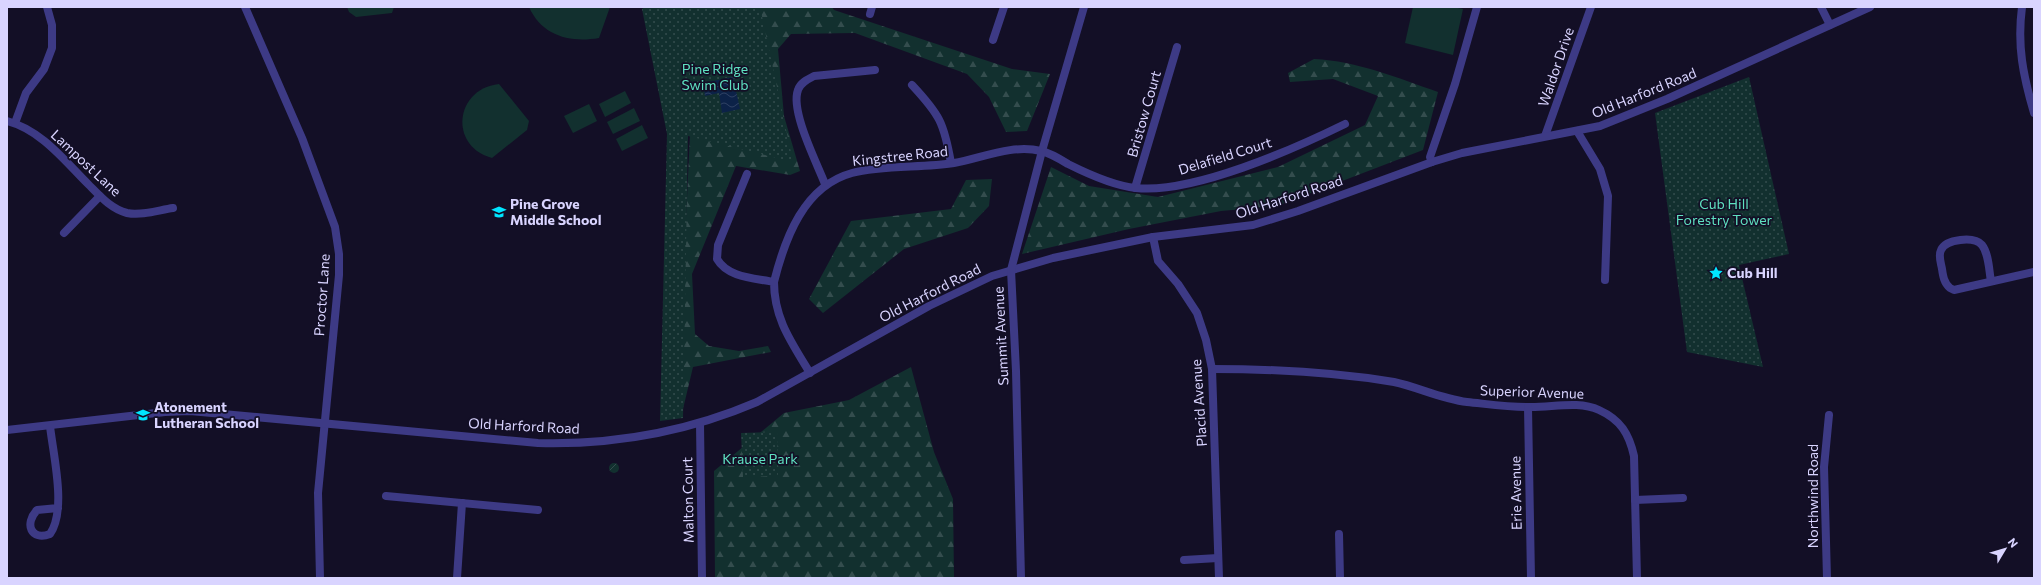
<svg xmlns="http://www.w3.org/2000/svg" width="2041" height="585" viewBox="0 0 2041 585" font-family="Commissioner,sans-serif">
	<defs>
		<pattern id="forest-firs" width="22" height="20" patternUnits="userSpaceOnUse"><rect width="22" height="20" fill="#12302f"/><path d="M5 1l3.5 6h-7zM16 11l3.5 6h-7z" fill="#344d4e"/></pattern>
		<pattern id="park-dots" width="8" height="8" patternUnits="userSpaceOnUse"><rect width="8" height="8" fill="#12302f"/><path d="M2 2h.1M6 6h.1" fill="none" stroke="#344d4e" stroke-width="1.8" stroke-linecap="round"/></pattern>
		<pattern id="garden-furrows" width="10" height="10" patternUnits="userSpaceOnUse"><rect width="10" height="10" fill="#12302f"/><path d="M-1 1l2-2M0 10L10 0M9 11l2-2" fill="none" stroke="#344d4e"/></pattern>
		<pattern id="water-waves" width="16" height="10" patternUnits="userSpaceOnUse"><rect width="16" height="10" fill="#0c2248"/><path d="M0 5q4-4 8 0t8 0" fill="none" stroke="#2f4163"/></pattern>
	</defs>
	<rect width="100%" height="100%" fill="#130f26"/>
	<g fill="#12302f">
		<path d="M347,7H394L392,13L356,17L349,12Z"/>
		<path d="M529,7H610L599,38C570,43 542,36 529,7Z"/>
		<path d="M1413,7H1453L1463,9L1453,55L1405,43Z"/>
		<path d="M499,84L529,121L527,130L492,158C449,147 454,89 499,84Z"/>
		<path d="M625,91L631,103L605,117L599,104Z"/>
		<path d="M589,104L597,121L573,133L564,116Z"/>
		<path d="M634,108L640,121L613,134L607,122Z"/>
		<path d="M642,125L648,138L622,151L616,139Z"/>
	</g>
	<g fill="url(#forest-firs)">
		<path d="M752,7H832L834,10L1012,69L1050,74L1027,131L1006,132L989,97L967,74L855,33L791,34L778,49L784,116L800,171L790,175L736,166L692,274L695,334L709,346L739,351L768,346L771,352L693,367L683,409V283L690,134Z"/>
		<path d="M1314,59C1357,61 1398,78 1438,92L1423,150L1277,206L1221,211L1129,229L1022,254L1051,167L1089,186L1158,197L1278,167L1365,125L1378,96L1333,79L1290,82L1288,73Z"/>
		<path d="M992,179L989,206L968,228L904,249L823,313L809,299L851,221L951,209L966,180Z"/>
		<path d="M911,367L934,452L953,499L954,578H715L714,471L784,413L849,400Z"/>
	</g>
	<g fill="url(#park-dots)">
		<path d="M645,7H760L793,162L688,136L683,418L660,421L667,134L642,9Z"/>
		<path d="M1749,77L1789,254L1739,265L1763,367L1687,352L1655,113Z"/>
		<path d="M777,432L778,476L743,477L741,433Z"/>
	</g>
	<circle fill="url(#garden-furrows)" cx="614" cy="468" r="5"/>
	<path fill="url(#water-waves)" d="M733,77L740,109L722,113L719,93L705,96L703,83Z"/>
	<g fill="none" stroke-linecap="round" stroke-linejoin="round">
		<g stroke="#3d3a85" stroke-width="8">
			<path d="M245,7L302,138L335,227L339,254V275L318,493L320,578"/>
			<path d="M1821,7L1830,25"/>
			<path d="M2022,7C2017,46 2023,75 2034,113"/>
			<path d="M870,14L872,7"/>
			<path d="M993,40L1004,7"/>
			<path d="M912,85C940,115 944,123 951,163"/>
			<path d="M7,121C41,130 64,160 88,184C100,196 111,209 127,213C142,216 159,210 173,208"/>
			<path d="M15,123L26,93L44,69L52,48V25L47,7"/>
			<path d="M1577,131L1600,169L1608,196L1605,280"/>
			<path d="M1545,136L1591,7"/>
			<path d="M1432,162L1430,157L1455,84L1477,7"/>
			<path d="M747,174L718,245L717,259C728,278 755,278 774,282C774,319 792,343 810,373"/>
			<path d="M825,184C817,163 790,111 798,90C800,83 808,79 814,76L875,70"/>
			<path d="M1135,188L1177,47"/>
			<path d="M64,233L100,196"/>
			<path d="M1153,237L1158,261L1178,284L1197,313L1206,340L1212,369L1219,578"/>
			<path d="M1991,281C1989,271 1989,254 1982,245C1974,236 1946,239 1941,250C1938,256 1941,263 1942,269C1943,276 1944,283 1950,288L1954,290L2034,272"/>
			<path d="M774,282C785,238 804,186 852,173C882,165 922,168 954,163C982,158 1012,144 1041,151C1050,153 1060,159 1068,164C1086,173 1115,186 1136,188C1193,194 1294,149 1345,124"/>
			<path d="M1212,369C1273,369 1333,372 1394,382C1418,387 1441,399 1467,402C1487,404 1507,407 1527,407C1551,408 1578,400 1599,410C1621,420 1629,434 1634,456L1637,578"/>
			<path d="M1528,407L1531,578"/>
			<path d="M700,423L702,578"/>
			<path d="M50,426C53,454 67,510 50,534C31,541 24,524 37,510L58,508"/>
			<path d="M7,430L165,412L190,411L538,443C613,445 687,432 757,402L929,306L992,276L1053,258L1153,237L1253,225L1298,211L1432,162L1462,153L1600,126L1667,99L1870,7"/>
			<path d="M386,496L538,510"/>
			<path d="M1635,500L1683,498"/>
			<path d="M1339,534L1340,578"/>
			<path d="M1184,560L1218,558"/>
			<path d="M457,578L462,503"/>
			<path d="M1021,578L1016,371L1011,270L1042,151L1084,7"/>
			<path d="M1827,578L1824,467L1829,415"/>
		</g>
	</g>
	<defs>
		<symbol id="school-bare" viewBox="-9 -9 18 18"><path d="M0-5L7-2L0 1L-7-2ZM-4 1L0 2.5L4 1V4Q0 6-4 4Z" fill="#00e5ff" stroke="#130f26" stroke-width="2.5" paint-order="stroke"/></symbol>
		<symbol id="sight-bare" viewBox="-9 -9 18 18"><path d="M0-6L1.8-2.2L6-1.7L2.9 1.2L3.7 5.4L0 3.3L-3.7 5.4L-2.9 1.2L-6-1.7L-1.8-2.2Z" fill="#00e5ff" stroke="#130f26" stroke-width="2.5" paint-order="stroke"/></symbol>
	</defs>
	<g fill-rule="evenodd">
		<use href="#school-bare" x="489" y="202" width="20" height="20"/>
		<use href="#sight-bare" x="1706" y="263" width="20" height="20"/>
		<use href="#school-bare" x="133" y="405" width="20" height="20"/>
	</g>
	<g text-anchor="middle" stroke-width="3.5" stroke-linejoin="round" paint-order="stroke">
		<g font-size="14" fill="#d9d4ff" stroke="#130f26">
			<text transform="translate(1556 67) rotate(-71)" y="5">Waldor Drive</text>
			<text transform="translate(1644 93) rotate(-22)" y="5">Old Harford Road</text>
			<text transform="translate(1144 114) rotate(-74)" y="5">Bristow Court</text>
			<text transform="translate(900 156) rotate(-6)" y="5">Kingstree Road</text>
			<text transform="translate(1225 156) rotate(-17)" y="5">Delafield Court</text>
			<text transform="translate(86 163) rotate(43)" y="5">Lampost Lane</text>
			<text transform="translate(1289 197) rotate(-18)" y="5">Old Harford Road</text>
			<text transform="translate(930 293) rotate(-27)" y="5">Old Harford Road</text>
			<text transform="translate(322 295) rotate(-86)" y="5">Proctor Lane</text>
			<text transform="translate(1001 336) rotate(-93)" y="5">Summit Avenue</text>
			<text transform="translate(1532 392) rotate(2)" y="5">Superior Avenue</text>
			<text transform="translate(1199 403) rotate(-94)" y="5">Placid Avenue</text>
			<text transform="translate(524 426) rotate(3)" y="5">Old Harford Road</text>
			<text transform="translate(1516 493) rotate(-91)" y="5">Erie Avenue</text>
			<text transform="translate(1813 496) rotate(-90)" y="5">Northwind Road</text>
			<text transform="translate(688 500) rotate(-91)" y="5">Malton Court</text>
		</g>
		<g font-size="14" fill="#5fe0c0" stroke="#130f26">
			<text x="715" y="74">Pine Ridge<tspan x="715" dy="16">Swim Club</tspan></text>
			<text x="1724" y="209">Cub Hill<tspan x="1724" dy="16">Forestry Tower</tspan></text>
			<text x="760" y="464">Krause Park</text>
		</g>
		<g font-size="14" font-weight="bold" fill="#d9d4ff" stroke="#130f26" text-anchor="start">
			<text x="510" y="209">Pine Grove<tspan x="510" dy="16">Middle School</tspan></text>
			<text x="1727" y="278">Cub Hill</text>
			<text x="154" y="412">Atonement<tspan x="154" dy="16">Lutheran School</tspan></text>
		</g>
	</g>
	<rect width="2041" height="585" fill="none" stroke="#d9d4ff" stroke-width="16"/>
	<g transform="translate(2005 549) rotate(52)" stroke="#130f26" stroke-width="3" paint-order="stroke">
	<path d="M0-3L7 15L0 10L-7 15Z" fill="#d9d4ff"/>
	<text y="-6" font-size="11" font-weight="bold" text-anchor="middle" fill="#d9d4ff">N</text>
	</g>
</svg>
